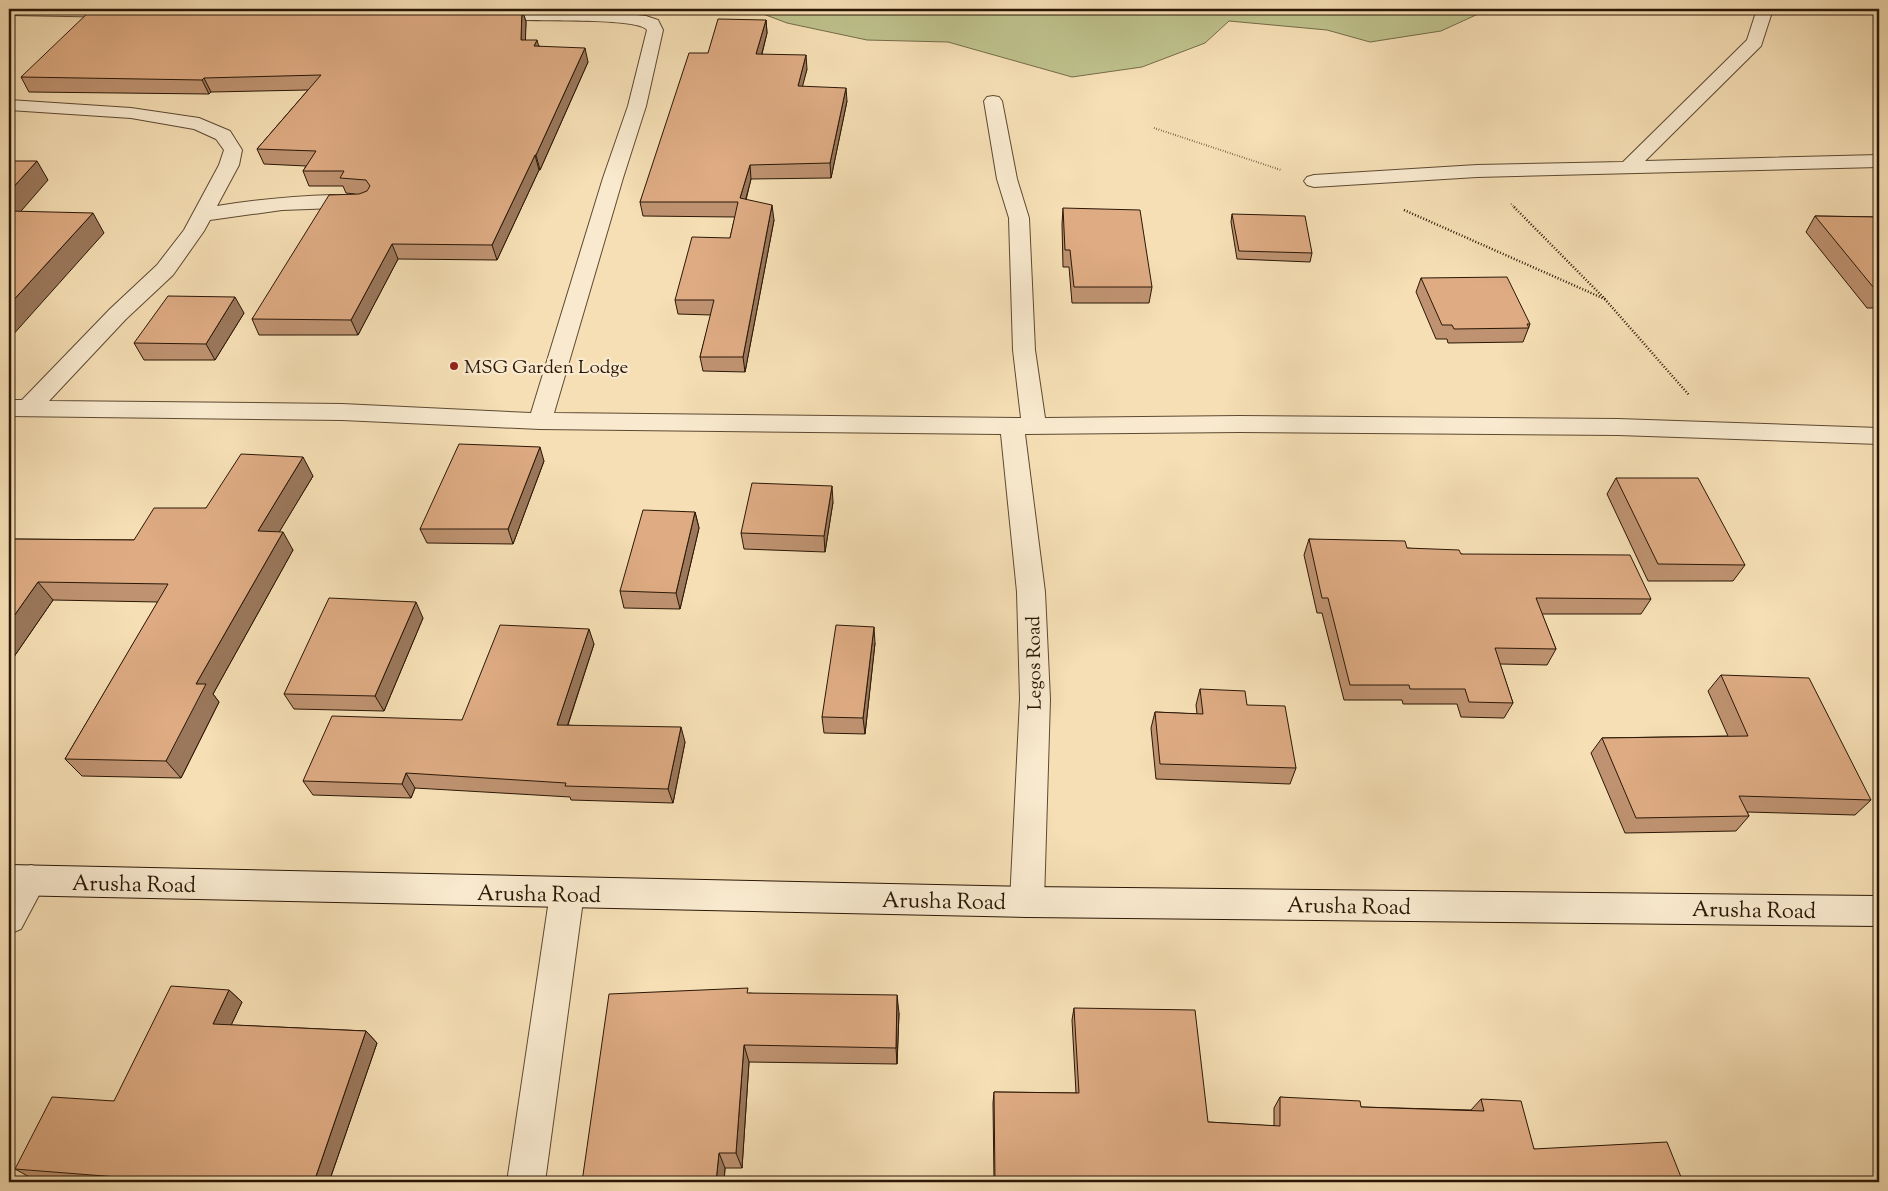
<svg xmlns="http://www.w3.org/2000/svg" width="1888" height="1191" viewBox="0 0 1888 1191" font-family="'Sorts Mill Goudy',serif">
	<rect width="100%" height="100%" fill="#f6dfb5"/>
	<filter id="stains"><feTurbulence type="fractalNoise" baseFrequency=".004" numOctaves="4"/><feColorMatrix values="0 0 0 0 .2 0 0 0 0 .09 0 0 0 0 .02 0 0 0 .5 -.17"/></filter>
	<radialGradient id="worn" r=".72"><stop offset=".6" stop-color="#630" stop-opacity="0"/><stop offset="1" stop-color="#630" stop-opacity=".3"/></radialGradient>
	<path fill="#bec18c" stroke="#746c49" d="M750,9H1489L1441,31L1370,42L1327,30L1229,21L1205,43L1142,67L1072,77L948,42L867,40L787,23Z"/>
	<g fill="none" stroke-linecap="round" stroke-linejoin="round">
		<defs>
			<g id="street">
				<path d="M9,9H132L134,12L132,15L126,17L9,15Z"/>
				<path d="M487,9L609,12L646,16L658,20L663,30L646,106L623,178L554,413L1021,418L1013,350L1009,218L997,179L984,101L987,97L993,96L999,97L1002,101L1017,179L1029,218L1035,350L1045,418L1240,416L1618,419L1879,428V444L1618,435L1240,432L1025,434L1045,592L1050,699L1044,902L1039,913L1027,917L1015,913L1010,902L1020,699L1017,592L1001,434L540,429L342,420L9,416V400H22L110,309L157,265L184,230L219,165L224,150L216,139L194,129L131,118L9,110V100L131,108L199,118L230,131L242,150L239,165L217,206C255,200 293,196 332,195C344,195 358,194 370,197L373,201L370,205L363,207L282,210L210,220L204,231L173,275L126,319L49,401L342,404L531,413L603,178L628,106L647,30C638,15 506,24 481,17L479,14L481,11Z"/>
				<path d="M1757,9H1773L1761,46L1645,161L1879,155V167L1477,177L1314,187L1307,185L1304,181L1307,177L1314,175L1477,165L1623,162L1747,40Z"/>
				<path d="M31,865L43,869L47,880L21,929L9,934V887L19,869Z"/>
				<path d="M567,878L579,882L584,893L545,1182H507L550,893L555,882Z"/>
			</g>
			<path id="secondary" d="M9,865L1027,887L1879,896V926L1027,917L9,895Z"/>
		</defs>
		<use href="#street" stroke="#5d4932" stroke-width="2"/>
		<use href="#secondary" stroke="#2a1706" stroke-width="2"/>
		<g stroke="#2a1706" stroke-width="2" stroke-dasharray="0.5 2" stroke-linecap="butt">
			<path d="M1154,128L1281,170"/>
			<path d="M1511,204L1515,208"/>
		</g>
		<g stroke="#2a1706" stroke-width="2.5" stroke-dasharray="1 2" stroke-linecap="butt">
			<path d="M1514,207L1603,297L1689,395"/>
			<path d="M1404,210L1607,300"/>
		</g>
		<use href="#street" fill="#f9eacf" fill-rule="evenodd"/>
		<use href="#secondary" fill="#f9eacf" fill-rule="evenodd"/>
	</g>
	<g fill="#bf9371" stroke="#2a1706">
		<path d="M522,9L526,22L525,40L539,46L588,62L540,170H539L497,260L398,259L358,335H259L252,319L355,194L346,193L343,186H309L303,171L306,166L264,164L257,149L308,90L211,92L209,94L29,92L21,77Z"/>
		<path d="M766,20L767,33L762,54L807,69L802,86L847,101L831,178L751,179L746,200L774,220L745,372L703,371L700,357L711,315L678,314L675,300L730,238L735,217L643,216L640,202L708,53Z"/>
		<path d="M1879,207V216L1876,212Z"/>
		<path d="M1063,208L1152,287L1149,303H1072L1069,267H1063L1062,224Z"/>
		<path d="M1232,214L1312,253L1310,262L1237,259L1231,222Z"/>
		<path d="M1815,216L1879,217V308H1867L1806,232Z"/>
		<path d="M1421,278L1530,324L1523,342L1448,343L1447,339H1436L1416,292Z"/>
		<path d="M244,313L215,360H144L134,343Z"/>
		<path d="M544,461L513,544L427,543L420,529Z"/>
		<path d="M313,476L279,532L293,550L213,694L219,702L181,778L82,776L65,759L158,602L53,600L9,664V539L134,540L206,508Z"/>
		<path d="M1616,478L1745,565L1733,581H1648L1607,494Z"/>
		<path d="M833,502L825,552L744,549L741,533Z"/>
		<path d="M695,512L699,528L680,609L624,608L620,591Z"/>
		<path d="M1309,539L1407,548L1461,554L1651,599L1641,614H1542L1556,649L1547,665L1500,664L1513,703L1504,718L1461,717L1457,704H1403L1402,700H1344L1322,613H1317L1304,555Z"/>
		<path d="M423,618L384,711L294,709L284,694Z"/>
		<path d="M875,643L865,734L824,733L822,717Z"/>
		<path d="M594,644L568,725L685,742L673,803L571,800L570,797L415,788L411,798L313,795L303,781L462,720Z"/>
		<path d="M1721,675L1871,800L1855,815L1747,812L1749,816L1736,831L1625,833L1591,753L1602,738L1728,736L1708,691Z"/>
		<path d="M1200,689L1247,705L1296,768L1290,784L1156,779L1151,728L1155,712L1197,714L1196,705Z"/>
		<path d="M229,990L242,1002L231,1025L366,1031L377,1043L329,1182H72L33,1179L15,1169L114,1101Z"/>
		<path d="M749,993L899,1013L897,1064L749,1062L742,1168H725L724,1182H582Z"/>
		<path d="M1074,1008L1208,1122L1274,1126V1108L1280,1097L1361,1107L1471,1110L1481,1099L1534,1149L1683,1182H994L993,1103L994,1092L1076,1093L1072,1020Z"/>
	</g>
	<g fill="#9b785c" stroke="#2a1706">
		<path d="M522,9L526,22L525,54L521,40Z"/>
		<path d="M766,20L767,33L758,68L756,54Z"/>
		<path d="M537,40L541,54L534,46Z"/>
		<path d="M585,48L588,62L540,170L536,155Z"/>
		<path d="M806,55L807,69L799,100L798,86Z"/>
		<path d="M204,78L211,92L209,94L202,80Z"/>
		<path d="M846,88L847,101L831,178L830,163Z"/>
		<path d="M535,155L539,170L497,260L492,245Z"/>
		<path d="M37,161L48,180L9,225V192Z"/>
		<path d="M750,165L751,179L742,213L740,198Z"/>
		<path d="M772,205L774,220L745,372L743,357Z"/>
		<path d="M93,213L104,233L11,337L9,334V305Z"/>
		<path d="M392,244L398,259L358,335L351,320Z"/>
		<path d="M235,297L244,313L215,360L206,344Z"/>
		<path d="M540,447L544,461L513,544L508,529Z"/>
		<path d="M303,457L313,476L269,549L258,531Z"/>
		<path d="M832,486L833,502L825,552L824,536Z"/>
		<path d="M695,512L699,528L680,609L676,593Z"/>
		<path d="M283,532L293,550L213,694L219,702L181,778L166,761L196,684Z"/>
		<path d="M38,582L53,600L9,664V623Z"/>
		<path d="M416,602L423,618L384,711L375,696Z"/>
		<path d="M874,627L875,643L865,734L863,718Z"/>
		<path d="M589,629L594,644L563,739L557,725Z"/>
		<path d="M681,727L685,742L673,803L668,789Z"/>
		<path d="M406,773L415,788L411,798L402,784Z"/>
		<path d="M229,990L242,1002L226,1036L213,1024Z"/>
		<path d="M897,995L899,1013L897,1064L896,1048Z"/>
		<path d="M366,1031L377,1043L329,1182H314Z"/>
		<path d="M744,1045L749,1062L742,1168L736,1153Z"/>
		<path d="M719,1153L725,1168L724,1182H716Z"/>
	</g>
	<g fill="#deab83" stroke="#2a1706">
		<path d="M92,9H522L521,40H537L534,46L585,48L536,155H535L492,245L392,244L351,320L252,319L329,195L359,194L367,191L370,186L366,180L340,178L344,171H303L316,151L257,149L321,75L204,78L202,80L21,77Z"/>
		<path d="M718,19L766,20L756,54L806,55L798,86L846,88L830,163L750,165L740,198L772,205L743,357H700L714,300H675L692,237L730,238L738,202H640L689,53H708Z"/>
		<path d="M9,161H37L9,192Z"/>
		<path d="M1063,208L1140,210L1152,287H1074L1070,250H1065Z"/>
		<path d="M9,211L93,213L9,305Z"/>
		<path d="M1232,214L1305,216L1312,253L1239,251Z"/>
		<path d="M1815,216L1879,217V293H1878Z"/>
		<path d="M1507,277L1530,324H1527L1529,328L1454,329L1452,325H1442L1421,278Z"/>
		<path d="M168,296L235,297L206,344L134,343Z"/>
		<path d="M459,444L540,447L508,529H420Z"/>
		<path d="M241,454L303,457L258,531L283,532L196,684H206L166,761L65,759L168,584L38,582L9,623V539L134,540L154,508H206Z"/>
		<path d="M1616,478H1698L1745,565L1658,564Z"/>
		<path d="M752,483L832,486L824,536L741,533Z"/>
		<path d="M643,510L695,512L676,593L620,591Z"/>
		<path d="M1309,539L1405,541L1407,548L1459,550L1461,554L1630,555L1651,599L1536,598L1556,649L1495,648L1513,703L1469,702L1465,689H1410L1409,685H1350L1328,598H1322Z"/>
		<path d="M329,598L416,602L375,696L284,694Z"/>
		<path d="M500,625L589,629L557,725L681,727L668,789L565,786L566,783L406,773L402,784L303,781L332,716L462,720Z"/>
		<path d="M836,625L874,627L863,718L822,717Z"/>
		<path d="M1721,675L1809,678L1871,800L1739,796L1749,816L1636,818L1602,738L1748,736Z"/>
		<path d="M1200,689L1245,691L1247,705L1285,706L1296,768L1160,764L1155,712L1203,714Z"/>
		<path d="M171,986L229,990L213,1024L366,1031L314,1182H181L15,1169L52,1097L114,1101Z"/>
		<path d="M748,988L747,993L897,995L896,1048L744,1045L736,1153H719L716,1182H582L609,994Z"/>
		<path d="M1074,1008L1195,1010L1208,1122L1280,1126V1097L1360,1101L1361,1107L1484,1111L1481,1099L1521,1101L1534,1149L1667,1142L1683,1182H995L994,1092L1079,1093Z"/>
	</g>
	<circle fill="#8f2418" stroke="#f9eacf" stroke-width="2" cx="454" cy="366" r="5"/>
	<g text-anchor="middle" stroke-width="4.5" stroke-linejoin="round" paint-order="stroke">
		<g font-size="19" fill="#2a1706" stroke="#f9eacf" text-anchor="start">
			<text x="464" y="373">MSG Garden Lodge</text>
		</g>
		<g font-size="19" fill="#2a1706" stroke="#f9eacf">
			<text transform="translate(1033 663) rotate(-91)" y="7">Legos Road</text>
		</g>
		<g font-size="22" fill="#2a1706" stroke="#f9eacf">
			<text transform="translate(134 883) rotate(1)" y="8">Arusha Road</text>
			<text transform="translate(539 893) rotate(1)" y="8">Arusha Road</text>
			<text transform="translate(944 900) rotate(1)" y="8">Arusha Road</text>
			<text transform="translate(1349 905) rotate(1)" y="8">Arusha Road</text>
			<text transform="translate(1754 909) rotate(1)" y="8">Arusha Road</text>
		</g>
	</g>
	<rect width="1888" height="1191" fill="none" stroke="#f6dfb5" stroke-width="30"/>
	<rect x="10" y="10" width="1868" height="1171" fill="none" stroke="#2a1706" stroke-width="2.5"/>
	<rect x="15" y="15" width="1858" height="1161" fill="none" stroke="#2a1706"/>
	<rect width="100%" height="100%" filter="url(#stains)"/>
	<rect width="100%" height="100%" fill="url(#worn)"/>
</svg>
